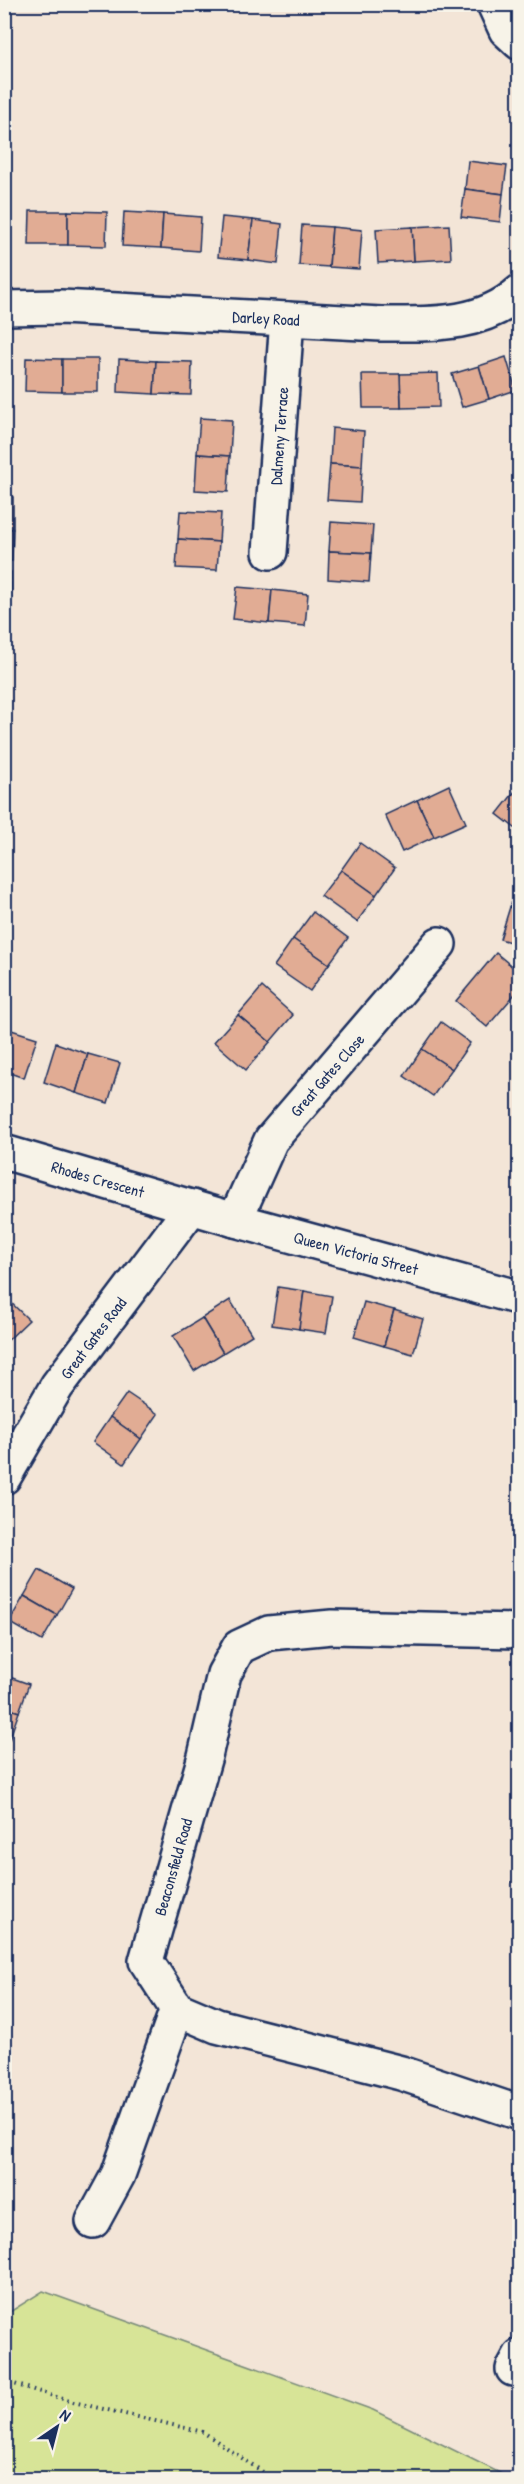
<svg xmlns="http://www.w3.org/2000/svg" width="524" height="2484" viewBox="0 0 524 2484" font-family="'Patrick Hand',sans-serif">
	<rect width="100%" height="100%" fill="#f3e5d7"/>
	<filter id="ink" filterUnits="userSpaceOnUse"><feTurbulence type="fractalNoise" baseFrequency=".0167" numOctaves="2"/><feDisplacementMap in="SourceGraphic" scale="12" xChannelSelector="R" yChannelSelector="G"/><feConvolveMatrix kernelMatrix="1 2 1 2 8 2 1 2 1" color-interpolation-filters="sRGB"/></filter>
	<g filter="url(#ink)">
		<path fill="#d7e497" stroke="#798a7a" stroke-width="1.5" d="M43,2291L373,2410L512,2479H5V2315Z"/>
		<g fill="#e1ac94" stroke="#1b2f5e" stroke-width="1.5">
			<path d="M468,161L507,166L503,194L465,189Z"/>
			<path d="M465,189L503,194L500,222L461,217Z"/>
			<path d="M30,211H68V245H29Z"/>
			<path d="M68,211L107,212L106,246L68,245Z"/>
			<path d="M124,212L163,214L161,248L122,246Z"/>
			<path d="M163,214L201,217L199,251L161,248Z"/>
			<path d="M4,215H9L10,254L4,255Z"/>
			<path d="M222,217L253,220L248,260L218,257Z"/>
			<path d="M253,220L282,224L278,264L248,260Z"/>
			<path d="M302,225L332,227L329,267L299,265Z"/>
			<path d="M449,225L451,259L414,261L412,227Z"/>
			<path d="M332,227L362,230L359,269L329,267Z"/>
			<path d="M412,227L414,261L378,263L376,229Z"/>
			<path d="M506,357L516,390L489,399L479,366Z"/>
			<path d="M26,358L62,359V392L25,391Z"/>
			<rect x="62" y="359" width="36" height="33"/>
			<path d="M119,359L156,361L154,394L118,392Z"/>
			<path d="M156,361L192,362L191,395L154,394Z"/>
			<path d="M479,366L489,399L462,407L452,374Z"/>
			<path d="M438,373L439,407L401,408L400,374Z"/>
			<path d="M362,374H400L401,408H363Z"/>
			<path d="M200,418L232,420L230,456L197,454Z"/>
			<path d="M332,428L364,431L362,466L330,464Z"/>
			<path d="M197,454L230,456L228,492L195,490Z"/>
			<path d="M330,464L362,466L360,502L327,500Z"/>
			<rect x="4" y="497" width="9" height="32"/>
			<path d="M180,511L221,513L219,542L178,539Z"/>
			<path d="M331,522L373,525L371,553L329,551Z"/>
			<path d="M4,529H13L12,561H4Z"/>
			<path d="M178,539L219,542L217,570L176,568Z"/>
			<path d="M329,551L371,553L369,582L328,579Z"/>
			<rect x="4" y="572" width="7" height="33"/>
			<path d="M237,587L272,590L269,623L233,619Z"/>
			<path d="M272,590L308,594L305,626L269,623Z"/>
			<path d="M4,605H11L10,637H4Z"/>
			<path d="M449,785L466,823L434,837L417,800Z"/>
			<path d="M520,785V832L497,814Z"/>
			<path d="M417,800L434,837L402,852L385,815Z"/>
			<path d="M360,843L395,868L376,895L341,870Z"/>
			<path d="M341,870L376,895L357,922L321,896Z"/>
			<path d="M520,877V910L510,907Z"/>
			<path d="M510,907L520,910V945L500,939Z"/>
			<path d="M313,912L348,938L329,964L293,939Z"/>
			<path d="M293,939L329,964L310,991L274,966Z"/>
			<path d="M496,953L520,973V988L487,1027L456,1001Z"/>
			<path d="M262,987L293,1015L270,1042L238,1015Z"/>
			<path d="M238,1015L270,1042L246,1070L214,1042Z"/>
			<path d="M441,1022L470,1043L452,1069L422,1049Z"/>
			<path d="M5,1028L37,1038L24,1078L4,1071Z"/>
			<path d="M56,1043L88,1054L76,1093L44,1082Z"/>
			<path d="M422,1049L452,1069L433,1096L404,1076Z"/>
			<path d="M88,1054L120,1063L108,1103L76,1093Z"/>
			<path d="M278,1287L304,1291L299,1329L272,1325Z"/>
			<path d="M304,1291L332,1296L326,1333L299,1329Z"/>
			<path d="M4,1296L29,1320L7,1341L4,1339Z"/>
			<path d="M230,1300L252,1335L223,1353L202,1318Z"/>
			<path d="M364,1302L394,1310L384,1346L354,1337Z"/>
			<path d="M394,1310L423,1319L413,1354L384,1346Z"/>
			<path d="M202,1318L223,1353L194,1371L173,1336Z"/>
			<path d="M127,1393L158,1414L141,1439L110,1417Z"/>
			<path d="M110,1417L141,1439L124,1464L93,1442Z"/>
			<path d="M39,1570L72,1589L57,1615L24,1596Z"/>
			<path d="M24,1596L57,1615L42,1641L9,1622Z"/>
			<path d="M4,1675L29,1684L19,1712L4,1707Z"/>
			<path d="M4,1707L19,1712L9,1740L4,1739Z"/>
		</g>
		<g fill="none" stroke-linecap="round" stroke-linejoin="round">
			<defs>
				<g id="minor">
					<path d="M494,4L506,30L520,43"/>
					<path d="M4,308L61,307L381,324C429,324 481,327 520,292"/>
					<path d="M270,552L287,319"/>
					<path d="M4,1152L235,1220L520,1298"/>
					<path d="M235,1220L271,1140L439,944"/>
					<path d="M4,1477L57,1386L192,1207"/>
					<path d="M520,1631L332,1627L269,1633L239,1647L224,1674L205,1756L146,1961L177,2009L217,2026L401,2073L520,2113"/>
					<path d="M93,2221L118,2175L177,2009"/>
					<path d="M513,2369L520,2356"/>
				</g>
			</defs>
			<use href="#minor" stroke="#1b2f5e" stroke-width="38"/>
			<path stroke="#1b2f5e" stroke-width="4" stroke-dasharray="1.5 4.5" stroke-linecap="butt" d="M4,2381L73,2402L203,2432L275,2480"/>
			<use href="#minor" stroke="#f7f3e8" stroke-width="33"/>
		</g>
	</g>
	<g text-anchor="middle" stroke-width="6" stroke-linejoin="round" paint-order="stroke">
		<g font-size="16" fill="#1b2f5e" stroke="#f7f3e8">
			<text transform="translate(266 318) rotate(3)" y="6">Darley Road</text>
			<text transform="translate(279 436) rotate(-86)" y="6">Dalmeny Terrace</text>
			<text transform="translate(327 1075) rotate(-49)" y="6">Great Gates Close</text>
			<text transform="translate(98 1179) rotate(16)" y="6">Rhodes Crescent</text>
			<text transform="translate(356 1253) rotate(15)" y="6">Queen Victoria Street</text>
			<text transform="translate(93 1338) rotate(-53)" y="6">Great Gates Road</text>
			<text transform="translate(173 1867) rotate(-74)" y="6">Beaconsfield Road</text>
		</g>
	</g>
	<rect width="524" height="2484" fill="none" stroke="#f7f3e8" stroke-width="24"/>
	<rect x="12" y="12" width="500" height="2460" fill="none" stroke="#1b2f5e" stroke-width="2" filter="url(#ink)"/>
	<g transform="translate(57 2427) rotate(35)" stroke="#f7f3e8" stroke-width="4.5" paint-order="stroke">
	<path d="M0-4.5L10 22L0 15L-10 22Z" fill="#1b2f5e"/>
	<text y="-9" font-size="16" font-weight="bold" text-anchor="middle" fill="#1b2f5e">N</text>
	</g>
</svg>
